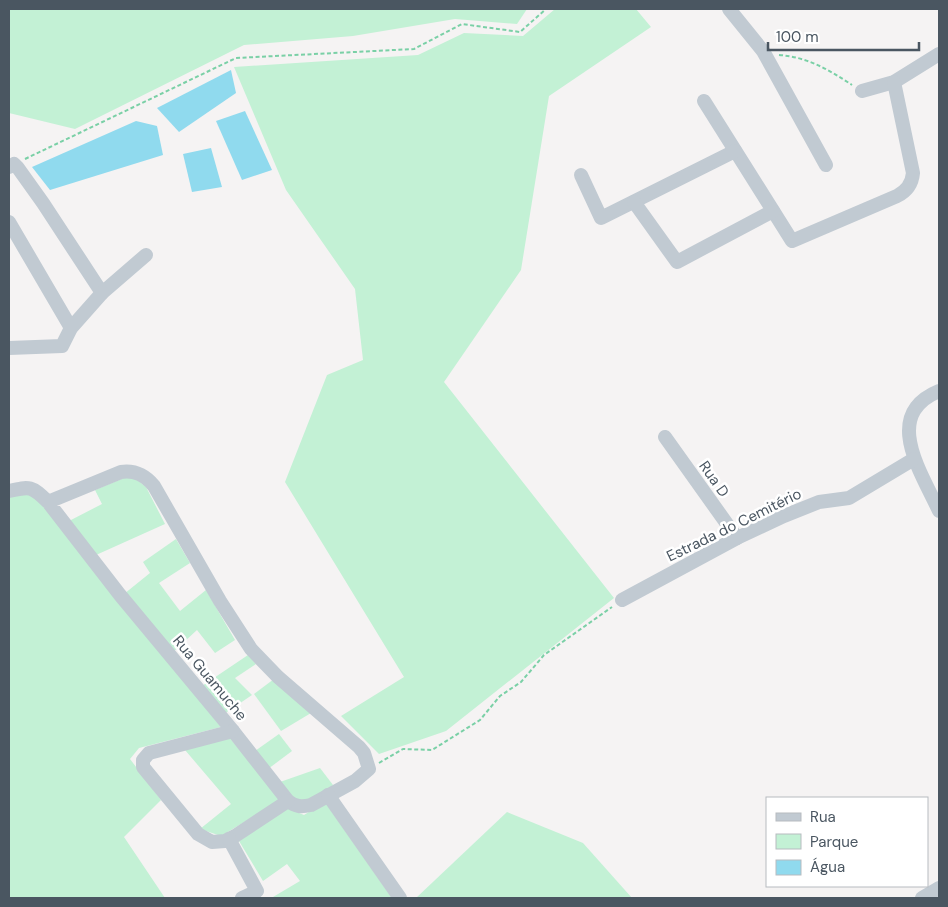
<svg xmlns="http://www.w3.org/2000/svg" width="948" height="907" viewBox="0 0 948 907" font-family="'DM Sans',sans-serif">
	<rect width="100%" height="100%" fill="#f5f3f3"/>
	<g fill="#c3f1d5">
		<path d="M9,9H527L517,24L455,19L353,36L244,45L75,129L9,113Z"/>
		<path d="M555,9H636L651,27L549,96L521,270L444,382L614,598L446,731L379,754L341,716L404,677L285,482L327,375L363,360L355,289L286,190L234,67L418,55L464,33L523,36Z"/>
		<path d="M131,475L146,487L165,524L96,555L69,521L102,504L95,490Z"/>
		<path d="M27,489L44,504L221,727L139,748L130,759L161,800L124,837L165,898H9V496Z"/>
		<path d="M176,539L190,563L159,583L180,611L206,590L235,640L215,653L197,630L172,653L124,594L150,573L143,562Z"/>
		<path d="M248,655L256,664L235,678L252,695L224,714L202,686Z"/>
		<path d="M274,679L311,713L281,731L254,694Z"/>
		<path d="M279,734L292,751L268,769L255,751Z"/>
		<path d="M229,737L281,800L221,836L200,829L231,804L185,750Z"/>
		<path d="M320,768L333,785L309,803L296,801L280,782Z"/>
		<path d="M325,802L392,898H274L273,897L300,881L287,864L263,881L239,841L287,808L304,815Z"/>
		<path d="M507,812L583,843L632,898H416Z"/>
	</g>
	<g fill="#90daee">
		<path d="M231,70L236,93L179,132L157,108Z"/>
		<path d="M245,111L272,170L242,180L216,121Z"/>
		<path d="M136,121L157,126L163,155L50,190L32,167Z"/>
		<path d="M211,148L222,187L192,192L183,154Z"/>
	</g>
	<g fill="none" stroke-linecap="round" stroke-linejoin="round">
		<g stroke="#7ad0a6" stroke-width="2" stroke-dasharray="4 2.5" stroke-linecap="butt">
			<path d="M779,55C807,57 828,69 852,85"/>
			<path d="M25,159L236,58L414,49L462,24L520,32L546,9"/>
			<path d="M379,763L403,749L432,750L480,720L500,696L521,682L544,655L612,607"/>
		</g>
		<g stroke="#c1cad2" stroke-width="14">
			<path d="M729,9L763,51L826,165"/>
			<path d="M862,91L894,82L939,54"/>
			<path d="M704,101L792,241L897,196C907,191 912,184 913,173L894,82"/>
			<path d="M9,167L14,164L18,168L43,203L102,293L146,255"/>
			<path d="M581,175L601,218L735,151"/>
			<path d="M634,202L677,262L773,211"/>
			<path d="M9,222L71,328"/>
			<path d="M9,348L62,346L71,328L102,293"/>
			<path d="M939,391C881,415 922,473 939,511"/>
			<path d="M665,437L737,538"/>
			<path d="M9,491C30,486 32,486 48,502L120,595L233,731L288,801C296,807 301,807 311,805L355,781L369,769L364,753L359,747L278,677L251,649L220,601L154,486C145,475 135,470 121,472L48,502"/>
			<path d="M622,600L737,538L784,516L819,502L849,498L914,459"/>
			<path d="M233,731L149,753L143,760V767L198,834L212,842L225,841L235,836L288,801"/>
			<path d="M328,795L400,898"/>
			<path d="M229,839L257,891L242,898"/>
			<path d="M922,898L939,888"/>
		</g>
	</g>
	<g text-anchor="middle" stroke-width="5" stroke-linejoin="round" paint-order="stroke">
		<g font-size="15" fill="#4a5661" stroke="#fff">
			<text transform="translate(714 479) rotate(55)" y="5">Rua D</text>
			<text transform="translate(734 525) rotate(-26)" y="5">Estrada do Cemitério</text>
			<text transform="translate(210 678) rotate(50)" y="5">Rua Guamuche</text>
		</g>
	</g>
	<rect width="948" height="907" fill="none" stroke="#4a5661" stroke-width="20"/>
	<rect x="766" y="797" width="162" height="90" fill="#ffffff" stroke="#b7bbc0"/>
	<rect x="776" y="813" width="25" height="8" fill="#c1cad2" stroke="#b7bbc0"/>
	<text x="810" y="822" font-size="15" fill="#4a5661">Rua</text>
	<rect x="776" y="834" width="25" height="15" fill="#c3f1d5" stroke="#b7bbc0"/>
	<text x="810" y="847" font-size="15" fill="#4a5661">Parque</text>
	<rect x="776" y="860" width="25" height="15" fill="#90daee" stroke="#b7bbc0"/>
	<text x="810" y="872" font-size="15" fill="#4a5661">Água</text>
	<path d="M768 42v8h151v-8" fill="none" stroke="#4a5661" stroke-width="2.5"/>
	<text x="776" y="42" font-size="15" fill="#4a5661" stroke="#ffffff" stroke-width="4" paint-order="stroke">100 m</text>
</svg>
